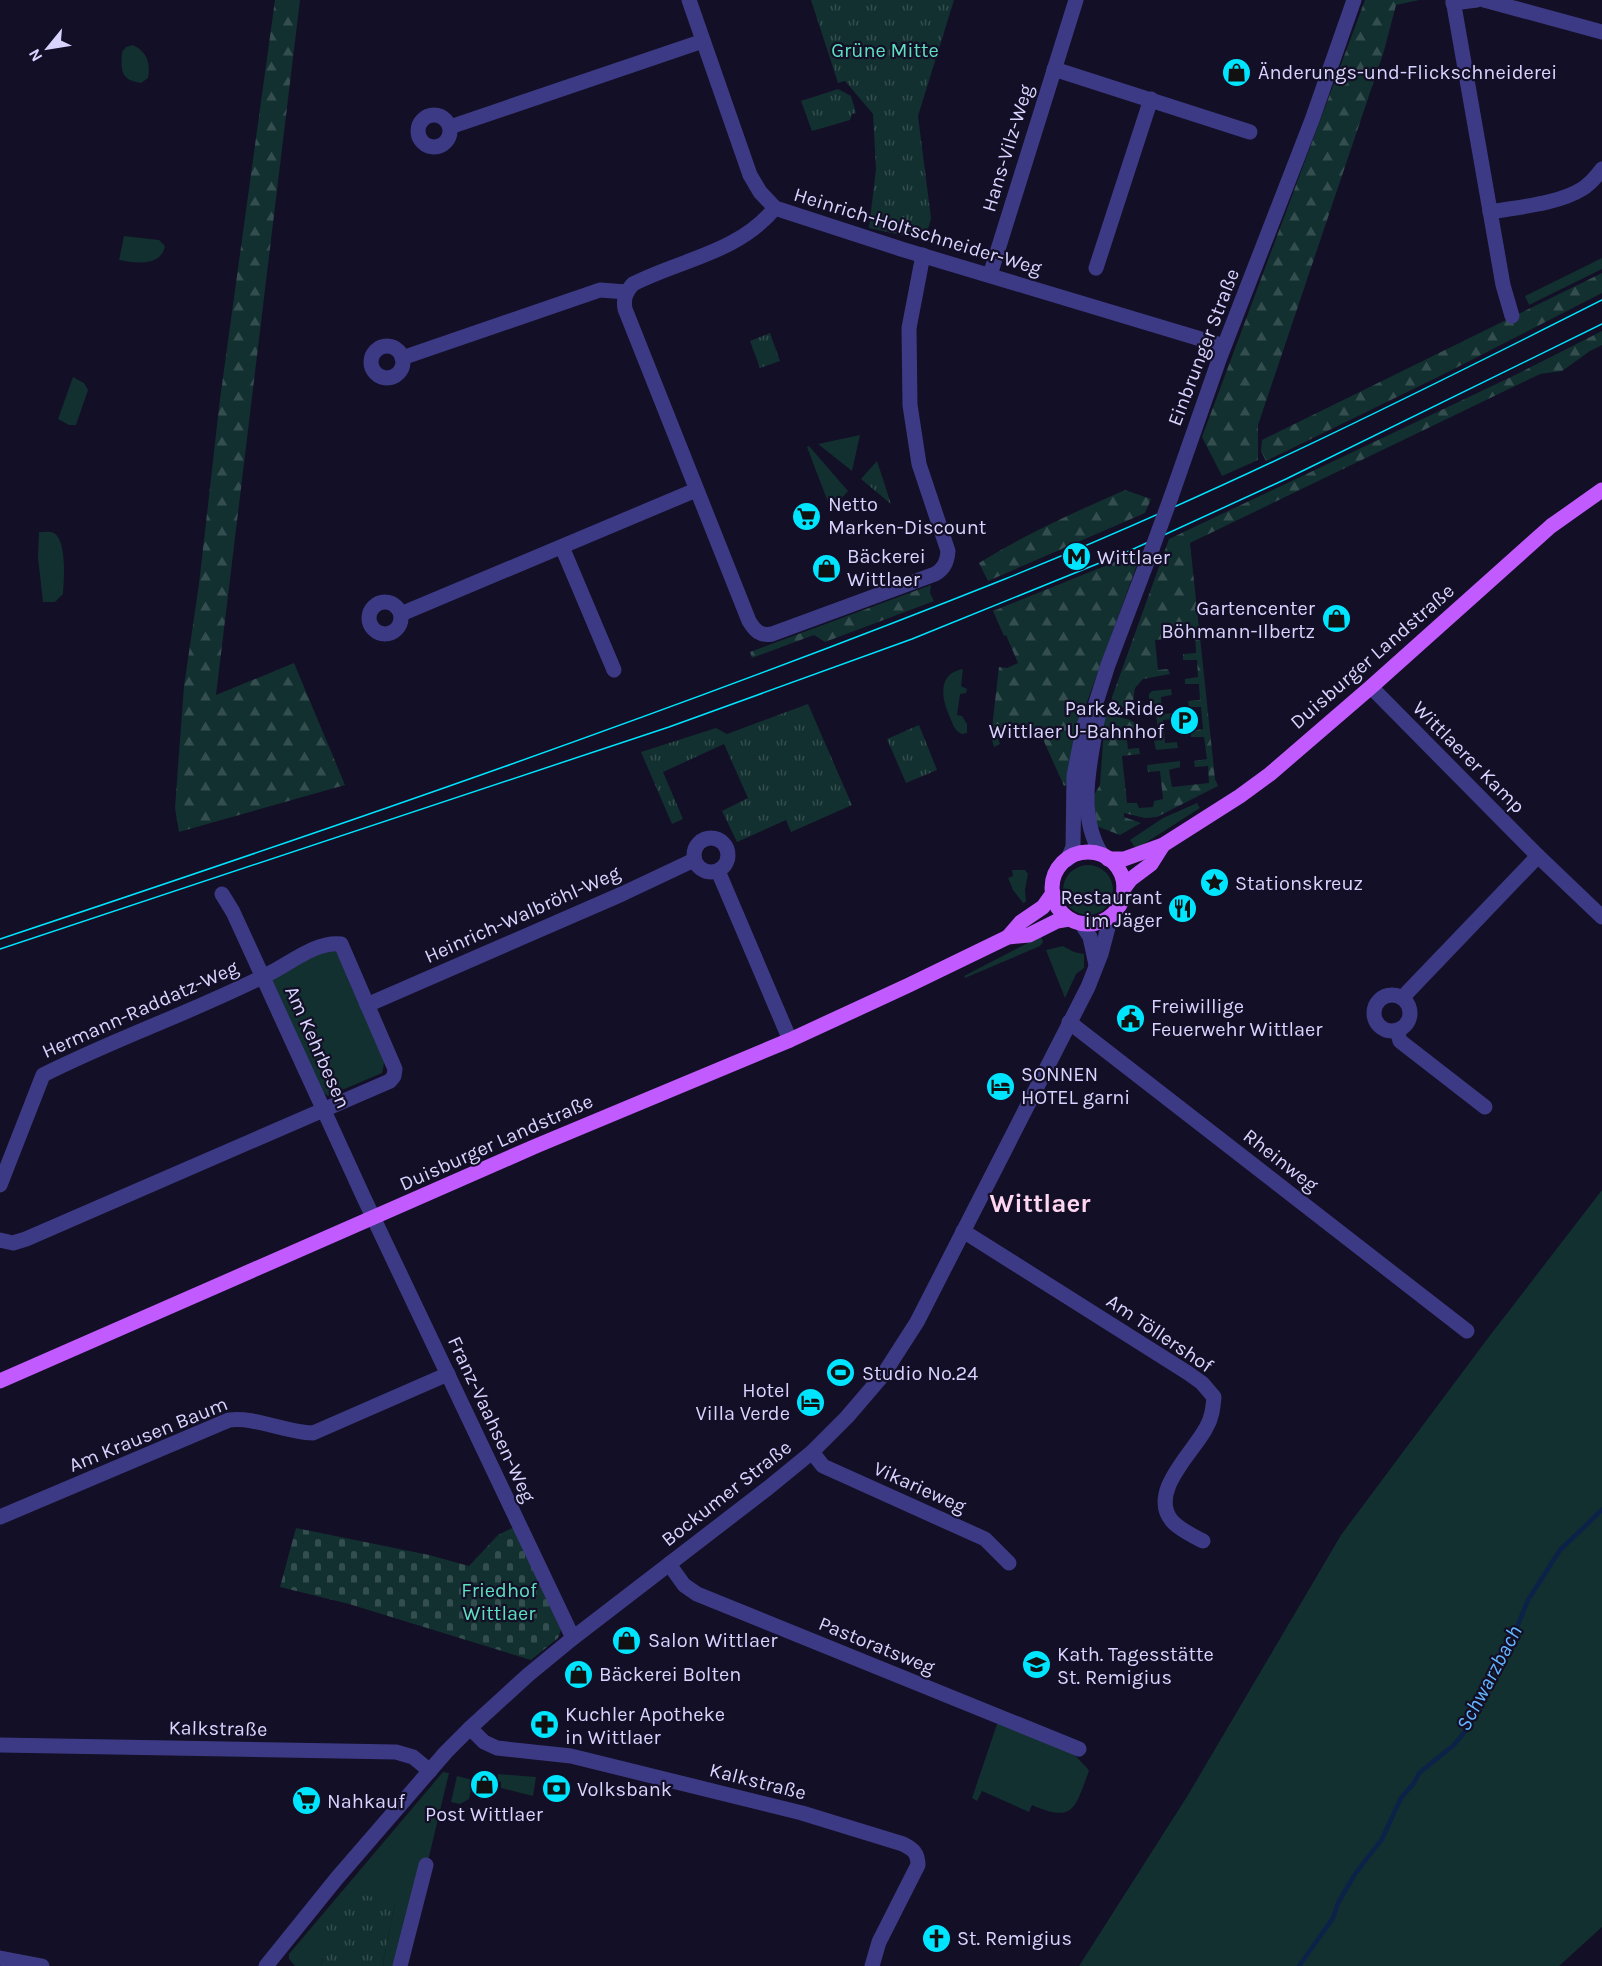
<svg xmlns="http://www.w3.org/2000/svg" width="1602" height="1966" viewBox="0 0 1602 1966" font-family="Karla,sans-serif">
	<defs>
		<pattern id="forest-firs" width="22" height="20" patternUnits="userSpaceOnUse" patternTransform="scale(1.5)"><rect width="22" height="20" fill="#12302f"/><path d="M5 1l3.5 6h-7zM16 11l3.5 6h-7z" fill="#344d4e"/></pattern>
		<pattern id="cemetery-stones" width="16" height="16" patternUnits="userSpaceOnUse" patternTransform="scale(1.5)"><rect width="16" height="16" fill="#12302f"/><path d="M2 7V4a2 2 0 0 1 4 0v3zM10 15v-3a2 2 0 0 1 4 0v3z" fill="#344d4e"/></pattern>
		<pattern id="park-tufts" width="24" height="20" patternUnits="userSpaceOnUse" patternTransform="scale(1.5)"><rect width="24" height="20" fill="#12302f"/><path d="M3 7l-1-3M5 7V3M7 7l1-3M15 17l-1-3M17 17v-4M19 17l1-3" fill="none" stroke="#344d4e"/></pattern>
	</defs>
	<rect width="100%" height="100%" fill="#130f26"/>
	<g fill="#12302f">
		<path d="M133,45C147,52 151,63 148,78L141,83C120,80 121,70 122,52L126,47Z"/>
		<path d="M124,236L159,240L165,246C161,267 135,263 119,260Z"/>
		<path d="M1602,258V269L1529,305L1525,296Z"/>
		<path d="M73,377L84,383L88,390L76,425H69L58,419Z"/>
		<path d="M860,435L852,471L818,444Z"/>
		<path d="M809,446L848,491L831,510L807,447Z"/>
		<path d="M39,532C44,532 50,531 54,533C67,541 64,581 63,594L55,602H43L38,558Z"/>
		<path d="M963,669L961,686L967,689L966,693L960,694L957,715L962,716L967,724V733L962,734C954,731 952,722 949,715C941,697 938,673 963,669Z"/>
		<path d="M1171,689L1172,695L1161,697L1162,714L1173,713L1175,715L1174,719L1163,720L1165,743L1177,742L1178,748L1156,750L1154,741L1159,740L1155,704L1149,701V694L1152,691Z"/>
		<path d="M1197,803L1200,808L1136,849L1130,840L1163,818Z"/>
		<circle cx="1088" cy="890" r="25"/>
		<path d="M1012,870H1025L1028,874L1025,890L1026,902L1023,903L1013,890L1008,878L1013,876Z"/>
		<path d="M1041,936L1043,942L1040,946L965,978L964,976Z"/>
		<path d="M1063,946L1074,952L1084,954V968L1076,974L1065,998L1046,950Z"/>
		<path d="M330,950L335,951L338,955L385,1059L382,1073L328,1096L324,1093L273,984V978L276,972Z"/>
		<path d="M1602,1190V1927L1559,1966H1079L1188,1795L1341,1535L1488,1338Z"/>
		<path d="M998,1721L1071,1751L1087,1768L1089,1771C1075,1807 1075,1824 1032,1805L1029,1812L982,1791L977,1801L972,1798Z"/>
		<path d="M443,1772L449,1773L427,1865L399,1966H384L383,1962L395,1902L323,1957L321,1966H295L289,1959V1954Z"/>
		<path d="M498,1774L536,1777L533,1796L501,1788V1782L497,1781Z"/>
		<path d="M457,1776L473,1780L469,1799L460,1804L451,1802Z"/>
	</g>
	<g fill="url(#forest-firs)">
		<path d="M275,0H300L216,695L294,663L345,785L179,832L175,808L184,686L199,584L220,399Z"/>
		<path d="M1365,0H1419L1396,5L1384,51L1258,425V460L1222,476L1202,437Z"/>
		<path d="M1602,273V293L1444,374L1266,461L1261,451L1262,440Z"/>
		<path d="M1602,331V345L1590,351L1562,371L1540,374L1190,543L1215,779L1218,786L1157,817L1145,818L1124,813V817L1141,823L1120,835L1096,826L1094,795L1100,785L1105,715C1116,717 1130,717 1137,725L1136,731L1126,732L1128,749L1139,748L1140,754L1122,756L1127,803H1137L1139,808L1153,807L1154,801L1163,799L1160,771L1148,772L1147,765L1180,761V767L1169,770L1172,787L1209,783L1208,766L1195,767L1194,761L1207,759L1204,737H1191V731L1203,729L1201,707H1189L1188,701L1200,700L1199,684H1185V679L1198,677L1197,660H1183V654L1196,653L1195,633L1179,636L1178,631L1169,632L1165,639L1155,640L1158,670L1168,669L1170,674L1143,679L1135,688L1133,701L1124,708L1111,705L1112,697L1169,539L1511,377Z"/>
		<path d="M1125,490L1151,499L1145,513L988,581L979,563C1025,534 1075,512 1125,490Z"/>
		<path d="M1142,551L1083,713L1069,784L1064,786L1038,728L1028,732L1023,723L997,735L1000,744L994,747L991,736L999,667L1007,668L1018,663L1006,635L1004,636L993,611Z"/>
		<path d="M931,585L930,593L934,601L825,642L814,635L752,658L750,652Z"/>
	</g>
	<path fill="url(#cemetery-stones)" d="M514,1527L561,1630L558,1638L531,1660L349,1604L280,1587L296,1528L429,1555L469,1566L498,1535Z"/>
	<g fill="url(#park-tufts)">
		<path d="M811,0H954L918,116L931,218L925,240L869,228L876,169L873,114L845,81L838,83Z"/>
		<path d="M838,89L851,96L856,113L852,114L850,120L812,131L801,101Z"/>
		<path d="M770,333L780,361L760,368L750,341Z"/>
		<path d="M877,461L891,504L861,479Z"/>
		<path d="M808,704L852,805L791,832L786,820L737,842L722,811L748,798L724,744L663,772L683,819L672,824L641,752L716,728L727,734Z"/>
		<path d="M919,725L937,770L906,783L887,739Z"/>
		<path d="M347,1891L395,1902L383,1962L384,1966H321L323,1958L320,1957L329,1911Z"/>
	</g>
	<g fill="none" stroke-linecap="round" stroke-linejoin="round">
		<path stroke="#0c2248" stroke-width="4.5" d="M1299,1966L1333,1918L1338,1903L1355,1874L1382,1839L1401,1798L1414,1783L1419,1773L1454,1745L1467,1729L1492,1667L1512,1639L1528,1600L1560,1550L1602,1510"/>
		<g stroke="#3d3a85" stroke-width="15">
			<path d="M689,0L750,175L760,192L775,208L901,249L1224,346"/>
			<path d="M1453,0L1503,285L1512,316"/>
			<path d="M1484,0L1602,32"/>
			<path d="M1453,3L1477,0"/>
			<path d="M1054,69L1250,132"/>
			<circle cx="434" cy="131" r="16"/>
			<path d="M450,127L703,41"/>
			<path d="M775,208C738,253 682,259 633,284C626,292 623,298 625,309L749,621C755,631 760,636 772,634L935,574C944,569 947,562 948,551L919,464L910,405L909,328L923,255"/>
			<path d="M1490,212C1518,207 1558,204 1582,189C1590,184 1596,177 1602,169"/>
			<path d="M1096,268L1151,99"/>
			<path d="M990,275L1076,0"/>
			<circle cx="387" cy="362" r="16"/>
			<path d="M402,358L600,290L627,292"/>
			<path d="M1171,497L1220,357L1312,120L1354,0"/>
			<path d="M562,547L614,670"/>
			<circle cx="385" cy="618" r="16"/>
			<path d="M401,614L696,490"/>
			<path d="M1371,687L1538,856L1602,917"/>
			<path d="M1094,709L1098,717C1090,762 1076,814 1102,855"/>
			<circle cx="711" cy="855" r="17"/>
			<path d="M1068,859L1073,847L1074,776L1084,725L1088,716L1094,709L1108,665L1152,549"/>
			<path d="M718,871L790,1040"/>
			<path d="M222,894L233,912L364,1198L573,1638"/>
			<path d="M1081,923L1090,937L1096,965"/>
			<circle cx="1392" cy="1013" r="18"/>
			<path d="M1402,998L1538,856"/>
			<path d="M367,1005L622,894L694,860"/>
			<path d="M1069,1022L1467,1331"/>
			<path d="M1397,1030L1400,1041L1485,1107"/>
			<path d="M0,1185L43,1075C118,1037 199,1010 274,971C293,961 318,941 341,944L395,1069L394,1076L390,1081L26,1239L13,1243L0,1240"/>
			<path d="M963,1231L1188,1373L1202,1383L1214,1397C1213,1408 1212,1418 1206,1428C1193,1453 1148,1492 1172,1521C1179,1529 1193,1536 1203,1541"/>
			<path d="M812,1452L823,1466L985,1539L1009,1563"/>
			<path d="M0,1517L229,1420C257,1417 284,1432 313,1433L448,1374"/>
			<path d="M669,1564L684,1585L697,1594L1079,1749"/>
			<path d="M470,1728L484,1742L497,1748L571,1756L802,1813L903,1844C913,1849 918,1853 918,1865L879,1942L872,1966"/>
			<path d="M0,1745L396,1752L413,1757L430,1771"/>
			<path d="M0,1958L42,1966"/>
			<path d="M266,1966L337,1878L446,1752L470,1728L528,1675L573,1638L768,1488L812,1452L847,1417L883,1375L917,1322L1088,987L1101,954L1111,916"/>
			<path d="M400,1966L426,1865"/>
		</g>
		<g stroke="#c25bff" stroke-width="15">
			<circle cx="1088" cy="888" r="36"/>
			<path d="M1108,859H1124L1163,845L1240,796L1270,774L1371,687L1551,526L1602,490"/>
			<path d="M1124,888L1131,879L1151,864L1163,845"/>
			<path d="M1008,937L1021,922L1043,907L1053,893"/>
			<path d="M0,1381L536,1146L790,1040L909,985L1008,937L1029,935L1057,921L1069,919"/>
		</g>
		<g stroke="#00e5ff" stroke-width="1.5">
			<path d="M0,939C337,827 674,711 1005,579C1209,497 1406,399 1602,300"/>
			<path d="M0,949L669,727L912,639L1129,551L1286,479L1602,324"/>
		</g>
		<path stroke="#3d3a85" stroke-width="15" d="M1152,549L1171,497"/>
	</g>
	<defs>
		<symbol id="shop-disc" viewBox="-11 -11 22 22"><circle r="9.5" fill="#00e5ff" stroke="#130f26"/><path d="M-5-2.5h2.3a2.7 3.5 0 0 1 5.4 0H5L5.5 6h-11ZM-1.5-2.5h3a1.5 2.3 0 0 0-3 0Z" fill="#111"/></symbol>
		<symbol id="supermarket-disc" viewBox="-11 -11 22 22"><circle r="9.5" fill="#00e5ff" stroke="#130f26"/><path d="M-6-5.5h2.5l.6 2H6L4.5 2H-2.5L-4.4-4H-6ZM-1.5 3.2a1.3 1.3 0 1 0 .1 0ZM3 3.2a1.3 1.3 0 1 0 .1 0Z" fill="#111"/></symbol>
		<symbol id="metro-disc" viewBox="-11 -11 22 22"><circle r="9.5" fill="#00e5ff" stroke="#130f26"/><path d="M-5.5 5V-5H-3L0 0L3-5H5.5V5H3V-.5L0 4L-3-.5V5Z" fill="#111"/></symbol>
		<symbol id="parking-disc" viewBox="-11 -11 22 22"><circle r="9.5" fill="#00e5ff" stroke="#130f26"/><path d="M-3.5-5.5H1a3.5 3.5 0 0 1 0 7H-1V5.5H-3.5ZM-1-3.4V-.6H.8a1.4 1.4 0 0 0 0-2.8Z" fill="#111"/></symbol>
		<symbol id="sight-disc" viewBox="-11 -11 22 22"><circle r="9.5" fill="#00e5ff" stroke="#130f26"/><path d="M0-6L1.8-2.2L6-1.7L2.9 1.2L3.7 5.4L0 3.3L-3.7 5.4L-2.9 1.2L-6-1.7L-1.8-2.2Z" fill="#111"/></symbol>
		<symbol id="restaurant-disc" viewBox="-11 -11 22 22"><circle r="9.5" fill="#00e5ff" stroke="#130f26"/><path d="M-5-6h1v4h1v-4h1v4h1v-4h1v5L-1.5 .5V6h-2V.5L-5-1ZM5-6V6H3V1.5H1.5Q1.5-4 5-6Z" fill="#111"/></symbol>
		<symbol id="civic-disc" viewBox="-11 -11 22 22"><circle r="9.5" fill="#00e5ff" stroke="#130f26"/><path d="M-.6-6.5H3V-4.5H.6V-3L4-1V1h2V6H-6V1h2V-1L-.6-3ZM-1.2 2.5V6h2.4V2.5Z" fill="#111"/></symbol>
		<symbol id="hotel-disc" viewBox="-11 -11 22 22"><circle r="9.5" fill="#00e5ff" stroke="#130f26"/><path d="M-6-4.5h1.5V1H6V5H4.5V3h-9V5H-6ZM-4 0a1.8 1.8 0 1 1 3.6 0ZM.5 0V-2.5h3Q6-2.5 6 0Z" fill="#111"/></symbol>
		<symbol id="stadium-disc" viewBox="-11 -11 22 22"><circle r="9.5" fill="#00e5ff" stroke="#130f26"/><path d="M0-5a6.5 5 0 1 0 0 10a6.5 5 0 1 0 0-10ZM-3.5-1.8h7v3.6h-7Z" fill="#111"/></symbol>
		<symbol id="school-disc" viewBox="-11 -11 22 22"><circle r="9.5" fill="#00e5ff" stroke="#130f26"/><path d="M0-5L7-2L0 1L-7-2ZM-4 1L0 2.5L4 1V4Q0 6-4 4Z" fill="#111"/></symbol>
		<symbol id="pharmacy-disc" viewBox="-11 -11 22 22"><circle r="9.5" fill="#00e5ff" stroke="#130f26"/><path d="M-2-6h4v4h4v4h-4v4h-4v-4h-4v-4h4Z" fill="#111"/></symbol>
		<symbol id="bank-disc" viewBox="-11 -11 22 22"><circle r="9.5" fill="#00e5ff" stroke="#130f26"/><path d="M-6-4H6V4H-6ZM0-2.3a2.3 2.3 0 1 0 0 4.6a2.3 2.3 0 1 0 0-4.6Z" fill="#111"/></symbol>
		<symbol id="church-disc" viewBox="-11 -11 22 22"><circle r="9.5" fill="#00e5ff" stroke="#130f26"/><path d="M-1.2-6h2.4v3.5h3.3v2.4h-3.3V6h-2.4V-.1h-3.3v-2.4h3.3Z" fill="#111"/></symbol>
	</defs>
	<g fill-rule="evenodd">
		<use href="#shop-disc" x="1220" y="56" width="33" height="33"/>
		<use href="#supermarket-disc" x="790" y="500" width="33" height="33"/>
		<use href="#metro-disc" x="1060" y="540" width="33" height="33"/>
		<use href="#shop-disc" x="810" y="552" width="33" height="33"/>
		<use href="#shop-disc" x="1320" y="602" width="33" height="33"/>
		<use href="#parking-disc" x="1168" y="704" width="33" height="33"/>
		<use href="#sight-disc" x="1198" y="866" width="33" height="33"/>
		<use href="#restaurant-disc" x="1166" y="892" width="33" height="33"/>
		<use href="#civic-disc" x="1114" y="1002" width="33" height="33"/>
		<use href="#hotel-disc" x="984" y="1070" width="33" height="33"/>
		<use href="#stadium-disc" x="824" y="1356" width="33" height="33"/>
		<use href="#hotel-disc" x="794" y="1386" width="33" height="33"/>
		<use href="#shop-disc" x="610" y="1624" width="33" height="33"/>
		<use href="#school-disc" x="1020" y="1648" width="33" height="33"/>
		<use href="#shop-disc" x="562" y="1658" width="33" height="33"/>
		<use href="#pharmacy-disc" x="528" y="1708" width="33" height="33"/>
		<use href="#shop-disc" x="468" y="1768" width="33" height="33"/>
		<use href="#bank-disc" x="540" y="1772" width="33" height="33"/>
		<use href="#supermarket-disc" x="290" y="1784" width="33" height="33"/>
		<use href="#church-disc" x="920" y="1922" width="33" height="33"/>
	</g>
	<g text-anchor="middle" stroke-width="4.5" stroke-linejoin="round" paint-order="stroke">
		<g font-size="20" fill="#5fe0c0" stroke="#130f26">
			<text x="885" y="57">Grüne Mitte</text>
			<text x="499" y="1597">Friedhof<tspan x="499" dy="23">Wittlaer</tspan></text>
		</g>
		<g font-size="20" fill="#d9d4ff" stroke="#130f26" text-anchor="start">
			<text x="1258" y="79">Änderungs-und-Flickschneiderei</text>
			<text x="828" y="511">Netto<tspan x="828" dy="23">Marken-Discount</tspan></text>
			<text x="847" y="563">Bäckerei<tspan x="847" dy="23">Wittlaer</tspan></text>
			<text x="1097" y="564">Wittlaer</text>
			<text x="1315" y="615" text-anchor="end">Gartencenter<tspan x="1315" dy="23">Böhmann-Ilbertz</tspan></text>
			<text x="1164" y="715" text-anchor="end">Park&amp;Ride<tspan x="1164" dy="23">Wittlaer U-Bahnhof</tspan></text>
			<text x="1235" y="890">Stationskreuz</text>
			<text x="1162" y="904" text-anchor="end">Restaurant<tspan x="1162" dy="23">im Jäger</tspan></text>
			<text x="1151" y="1013">Freiwillige<tspan x="1151" dy="23">Feuerwehr Wittlaer</tspan></text>
			<text x="1021" y="1081">SONNEN<tspan x="1021" dy="23">HOTEL garni</tspan></text>
			<text x="862" y="1380">Studio No.24</text>
			<text x="790" y="1397" text-anchor="end">Hotel<tspan x="790" dy="23">Villa Verde</tspan></text>
			<text x="648" y="1647">Salon Wittlaer</text>
			<text x="1057" y="1661">Kath. Tagesstätte<tspan x="1057" dy="23">St. Remigius</tspan></text>
			<text x="599" y="1681">Bäckerei Bolten</text>
			<text x="565" y="1721">Kuchler Apotheke<tspan x="565" dy="23">in Wittlaer</tspan></text>
			<text x="577" y="1796">Volksbank</text>
			<text x="327" y="1808">Nahkauf</text>
			<text x="484" y="1821" text-anchor="middle">Post Wittlaer</text>
			<text x="957" y="1945">St. Remigius</text>
		</g>
		<g font-size="20" fill="#d9d4ff" stroke="#130f26">
			<text transform="translate(1007 148) rotate(-73)" y="7">Hans-Vilz-Weg</text>
			<text transform="translate(918 231) rotate(17)" y="7">Heinrich-Holtschneider-Weg</text>
			<text transform="translate(1203 347) rotate(-69)" y="7">Einbrunger Straße</text>
			<text transform="translate(1372 656) rotate(-41)" y="7">Duisburger Landstraße</text>
			<text transform="translate(1469 757) rotate(45)" y="7">Wittlaerer Kamp</text>
			<text transform="translate(522 914) rotate(-24)" y="7">Heinrich-Walbröhl-Weg</text>
			<text transform="translate(140 1009) rotate(-24)" y="7">Hermann-Raddatz-Weg</text>
			<text transform="translate(318 1047) rotate(66)" y="7">Am Kehrbesen</text>
			<text transform="translate(496 1142) rotate(-24)" y="7">Duisburger Landstraße</text>
			<text transform="translate(1281 1160) rotate(38)" y="7">Rheinweg</text>
			<text transform="translate(1160 1333) rotate(34)" y="7">Am Töllershof</text>
			<text transform="translate(492 1419) rotate(65)" y="7">Franz-Vaahsen-Weg</text>
			<text transform="translate(148 1434) rotate(-22)" y="7">Am Krausen Baum</text>
			<text transform="translate(920 1487) rotate(24)" y="7">Vikarieweg</text>
			<text transform="translate(726 1493) rotate(-38)" y="7">Bockumer Straße</text>
			<text transform="translate(877 1645) rotate(22)" y="7">Pastoratsweg</text>
			<text transform="translate(218 1728) rotate(1)" y="7">Kalkstraße</text>
			<text transform="translate(758 1781) rotate(14)" y="7">Kalkstraße</text>
		</g>
		<g font-size="21" font-style="italic" fill="#62b6ff" stroke="#130f26">
			<text transform="translate(1489 1678) rotate(-62)" y="7">Schwarzbach</text>
		</g>
		<g font-size="26" font-weight="bold" fill="#ffd6f0" stroke="#130f26">
			<text x="1040" y="1212">Wittlaer</text>
		</g>
	</g>
	<g transform="translate(48 48) rotate(240)" stroke="#130f26" stroke-width="4.5" paint-order="stroke">
	<path d="M0-4.5L10 22L0 15L-10 22Z" fill="#d9d4ff"/>
	<text y="-9" font-size="16" font-weight="bold" text-anchor="middle" fill="#d9d4ff">N</text>
	</g>
</svg>
